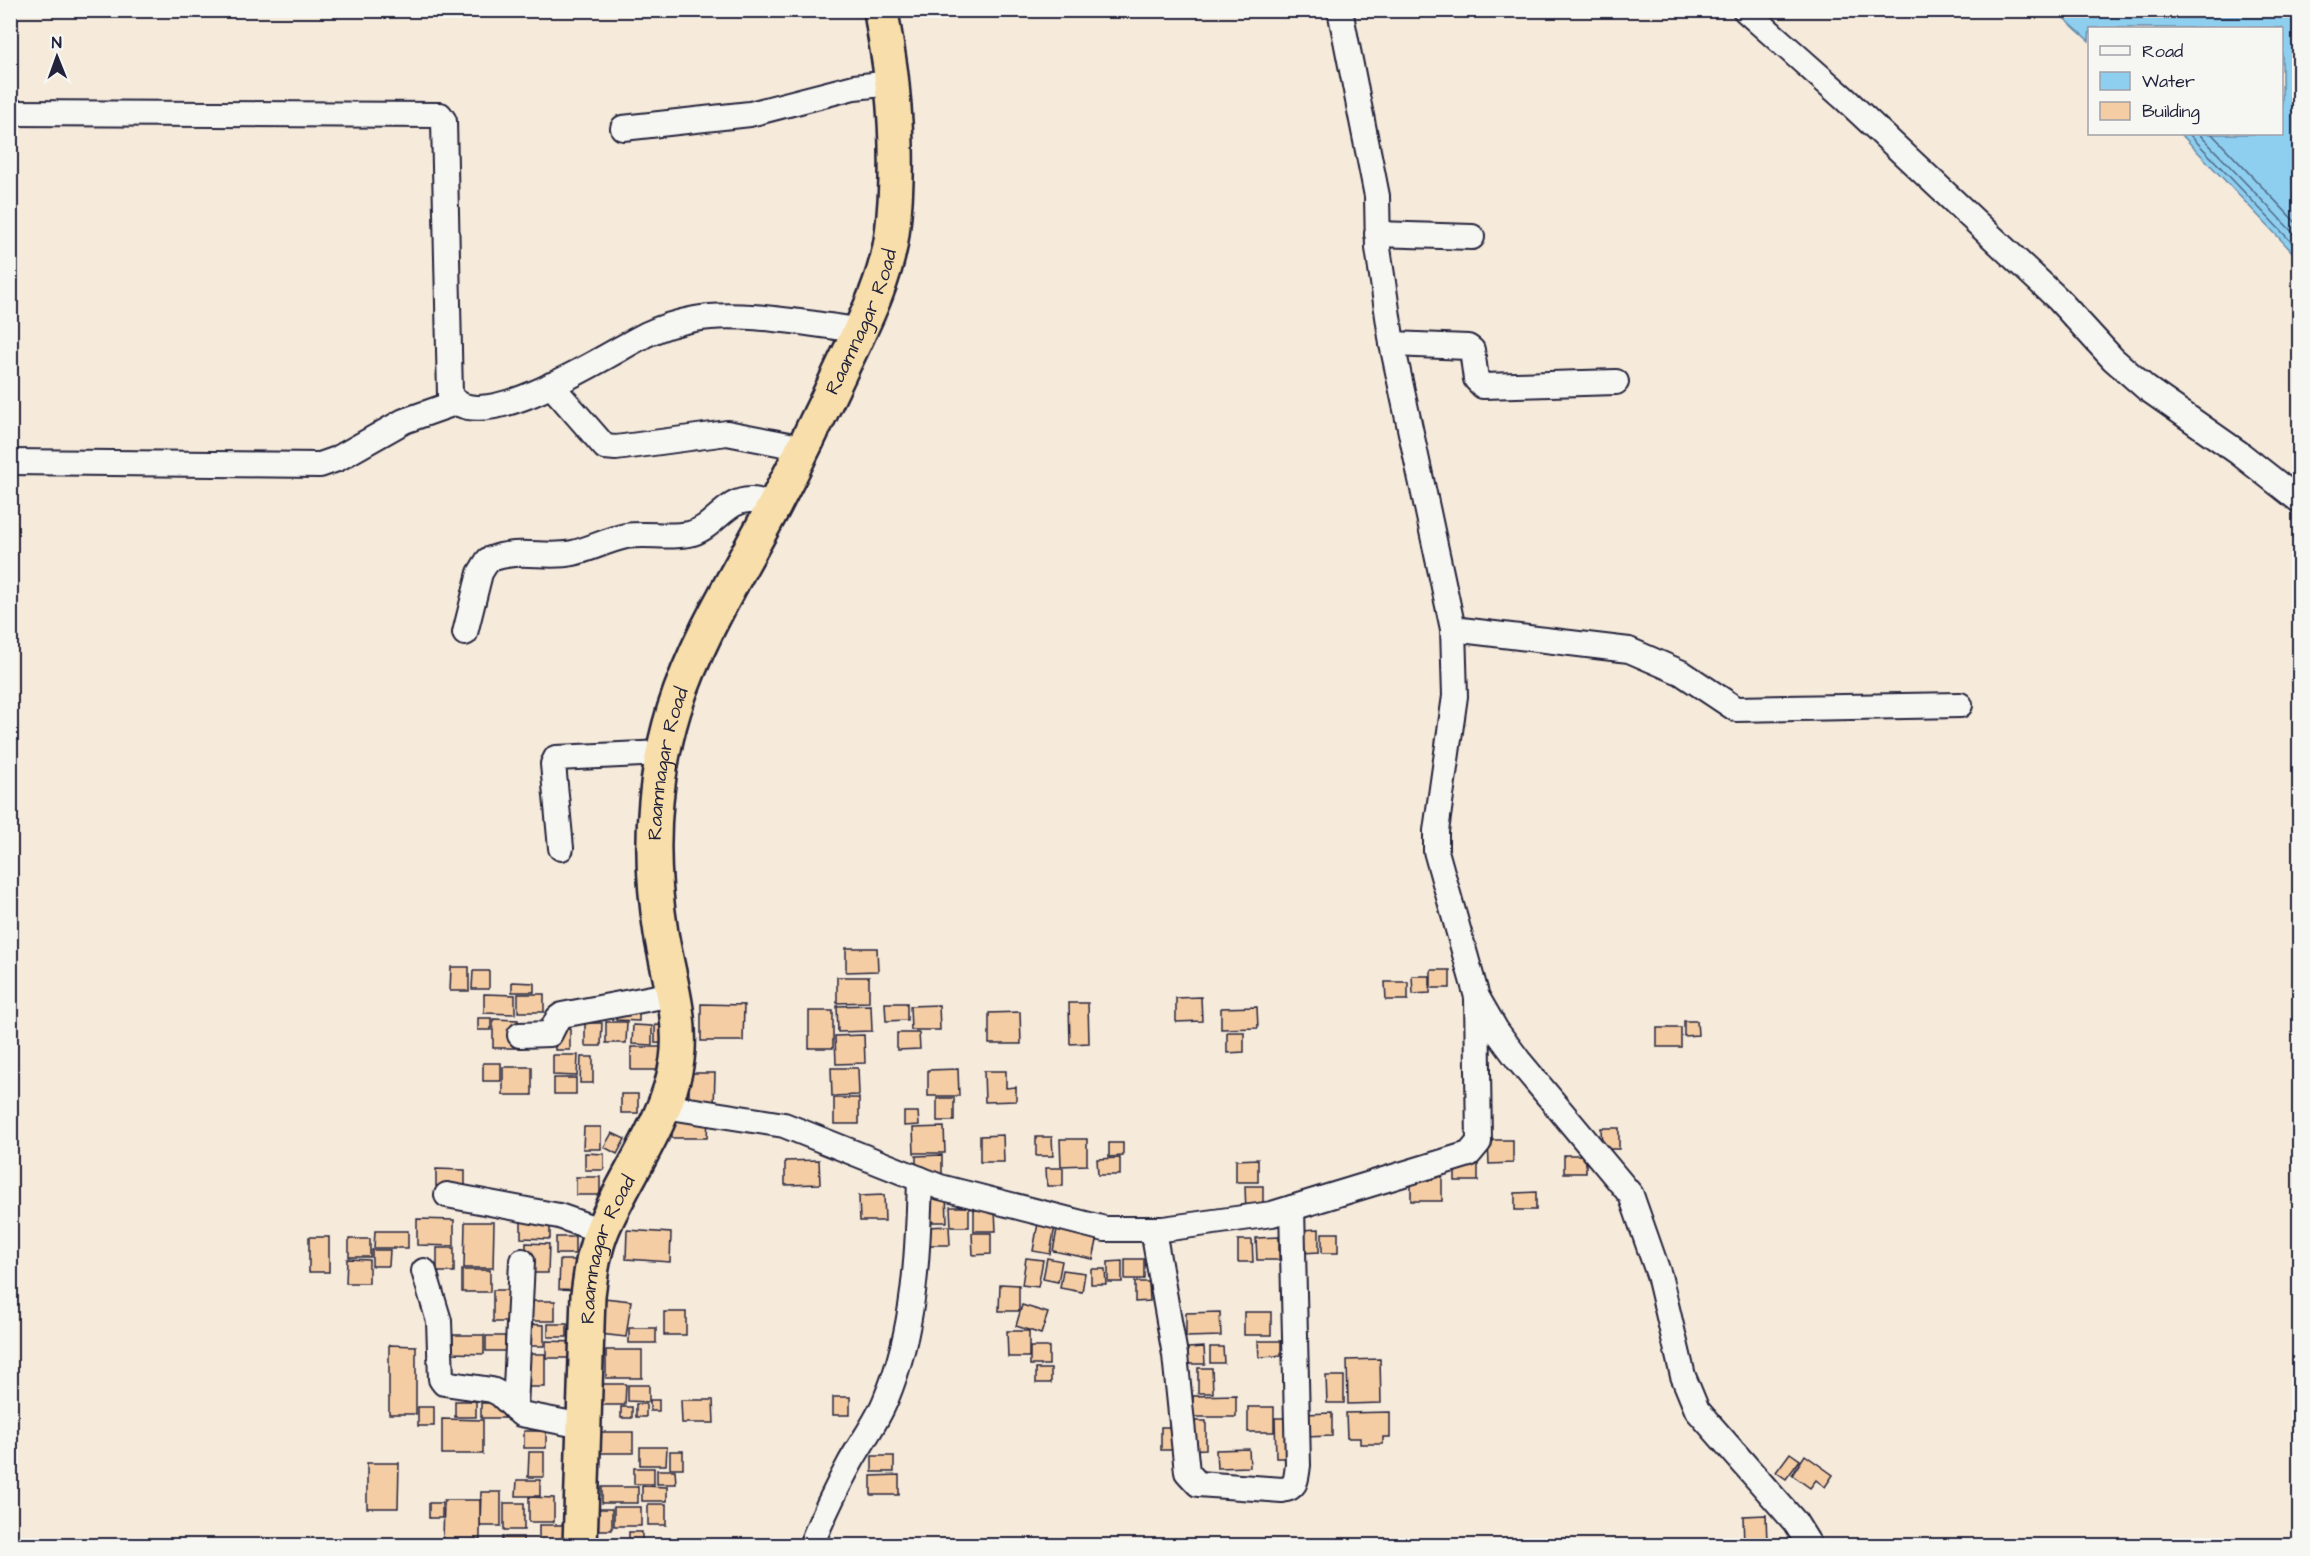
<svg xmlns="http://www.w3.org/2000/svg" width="2310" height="1556" viewBox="0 0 2310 1556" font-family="'Architects Daughter',sans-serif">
	<rect width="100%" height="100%" fill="#f6eadb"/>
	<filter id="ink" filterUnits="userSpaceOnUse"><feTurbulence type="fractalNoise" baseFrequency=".0167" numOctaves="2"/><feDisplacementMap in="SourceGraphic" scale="12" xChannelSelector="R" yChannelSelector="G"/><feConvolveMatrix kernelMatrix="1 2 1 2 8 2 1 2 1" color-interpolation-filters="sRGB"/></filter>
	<g filter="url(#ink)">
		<path fill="#8eceef" stroke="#6389a7" stroke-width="1.5" d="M2056,11H2299V259L2181,134H2282V28H2090L2089,41Z"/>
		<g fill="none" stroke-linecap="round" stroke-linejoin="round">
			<g stroke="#4d6783" stroke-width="1.5">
				<path d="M2189,134L2300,251"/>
				<path d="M2199,134L2300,240"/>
				<path d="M2212,134L2300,227"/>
			</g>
		</g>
		<g fill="#f5cda4" stroke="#22223b" stroke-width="1.5">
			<path d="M846,948H877L878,971L846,972Z"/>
			<path d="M451,967H469V991H450Z"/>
			<rect x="1431" y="970" width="19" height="18"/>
			<path d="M473,971H489V989H472Z"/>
			<path d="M1412,976H1430V993L1413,994Z"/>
			<path d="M837,977H869V1002L837,1003Z"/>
			<path d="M512,982L534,983V992H512Z"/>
			<path d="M1385,982H1408V1000H1386Z"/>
			<path d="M484,994L515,995V1014L484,1013Z"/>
			<rect x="518" y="994" width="26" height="18"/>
			<path d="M1201,997L1202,1021L1176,1022V998Z"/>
			<path d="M885,1003H907V1020L886,1021Z"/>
			<path d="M1069,1003H1088L1089,1043L1070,1044Z"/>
			<path d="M701,1004L744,1005L743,1041H701Z"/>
			<path d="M871,1005L872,1031L838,1032L837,1006Z"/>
			<path d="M939,1005L940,1030H911L910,1006Z"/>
			<path d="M616,1006H639V1021L616,1020Z"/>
			<path d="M1257,1007L1258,1028L1221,1029V1008Z"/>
			<rect x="809" y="1011" width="24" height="37"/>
			<path d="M1020,1012L1021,1044H989V1013Z"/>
			<rect x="478" y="1018" width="13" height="12"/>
			<path d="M493,1019L518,1020L517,1048H493Z"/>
			<path d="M1684,1021H1697L1698,1035L1684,1036Z"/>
			<path d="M606,1022H627L626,1043H606Z"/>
			<path d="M585,1023H602L601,1046H585Z"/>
			<path d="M633,1025L652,1026V1045L632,1044Z"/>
			<path d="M655,1025L670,1026V1044L655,1043Z"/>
			<rect x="1657" y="1028" width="24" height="19"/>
			<rect x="555" y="1029" width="15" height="21"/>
			<path d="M1227,1032H1244V1052L1227,1053Z"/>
			<path d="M897,1033H919L920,1049L897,1050Z"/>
			<path d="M864,1035L865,1063L836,1064L835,1036Z"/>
			<path d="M631,1047H668L667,1070H631Z"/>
			<path d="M553,1055H578L577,1076L553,1075Z"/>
			<path d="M581,1057H593V1083H580Z"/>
			<rect x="483" y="1063" width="18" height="18"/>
			<rect x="503" y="1067" width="29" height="28"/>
			<path d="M831,1068H858L859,1095L832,1096Z"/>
			<path d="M958,1069L959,1096H928V1070Z"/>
			<path d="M984,1071H1006V1088L1016,1087V1101L985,1102Z"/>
			<path d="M689,1073H715L714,1107H689Z"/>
			<rect x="554" y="1078" width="22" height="16"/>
			<rect x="621" y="1094" width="17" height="19"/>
			<rect x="834" y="1098" width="25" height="26"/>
			<rect x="937" y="1098" width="17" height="23"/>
			<path d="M904,1112H918L919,1125L904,1126Z"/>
			<path d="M672,1119H708L707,1138H672Z"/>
			<path d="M584,1127H601V1149H583Z"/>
			<path d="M944,1127L945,1153H914L913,1128Z"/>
			<path d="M1601,1128H1619V1149H1602Z"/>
			<path d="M612,1133L625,1139L617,1154L604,1147Z"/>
			<path d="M1003,1135L1004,1162H980V1136Z"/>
			<path d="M1036,1137H1052L1053,1156H1036Z"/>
			<path d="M1060,1139H1087V1165L1061,1166Z"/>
			<path d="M1488,1140H1513V1163L1489,1164Z"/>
			<path d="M1109,1143H1123V1156L1109,1157Z"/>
			<path d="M585,1153L604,1154V1170H585Z"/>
			<path d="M942,1155V1175H916V1156Z"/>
			<rect x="1564" y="1155" width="22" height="18"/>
			<path d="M1120,1158V1175H1098L1097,1159Z"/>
			<path d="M1258,1159V1182H1236V1160Z"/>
			<path d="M819,1160L820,1184L785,1185V1161Z"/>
			<path d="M1478,1162V1181H1455V1163Z"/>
			<path d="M1046,1168H1063V1186H1047Z"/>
			<path d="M436,1169L465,1170V1186H436Z"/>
			<rect x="1411" y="1175" width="31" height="26"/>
			<rect x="576" y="1177" width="24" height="18"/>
			<path d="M1245,1186H1263V1214H1246Z"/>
			<path d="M1536,1192V1210H1515V1193Z"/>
			<path d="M884,1195L885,1221H860L859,1196Z"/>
			<path d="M927,1195H946L947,1222H928Z"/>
			<path d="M950,1207H969V1227H951Z"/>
			<path d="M974,1210H995L996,1231H974Z"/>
			<path d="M417,1219L454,1220V1246L417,1245Z"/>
			<path d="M465,1222H494L493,1268H464Z"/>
			<path d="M521,1222H550V1239L521,1238Z"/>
			<path d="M1038,1223L1055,1226L1050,1254L1033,1251Z"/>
			<path d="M1058,1224L1099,1232L1093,1259L1053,1251Z"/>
			<path d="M949,1226L950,1245H927V1227Z"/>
			<path d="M1319,1229V1252L1302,1253L1301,1230Z"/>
			<path d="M627,1230L671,1233L670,1262L626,1259Z"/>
			<path d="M375,1231H408V1248H374Z"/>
			<path d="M972,1233H991V1254L973,1255Z"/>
			<rect x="1322" y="1233" width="16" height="20"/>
			<rect x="309" y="1237" width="20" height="35"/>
			<rect x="556" y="1237" width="19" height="17"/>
			<path d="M1279,1237V1260H1257L1256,1238Z"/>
			<rect x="349" y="1239" width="21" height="18"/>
			<path d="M1238,1240H1252L1253,1262H1238Z"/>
			<path d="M526,1243L549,1244L548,1273H526Z"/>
			<rect x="437" y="1248" width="17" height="24"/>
			<path d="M372,1250H390L389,1266H372Z"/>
			<path d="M1026,1258L1043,1260L1038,1287L1022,1285Z"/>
			<path d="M1047,1258L1062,1261L1058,1282L1043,1279Z"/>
			<path d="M347,1259L369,1260V1283H346Z"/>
			<rect x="1125" y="1259" width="19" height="20"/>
			<path d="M560,1260H581V1290L559,1289Z"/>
			<path d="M1122,1261V1282H1108V1262Z"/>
			<path d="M1091,1269H1105L1106,1284H1091Z"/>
			<rect x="462" y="1270" width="28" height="22"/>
			<path d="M1063,1270L1085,1273L1082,1292L1060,1288Z"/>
			<path d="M1135,1282H1149L1150,1301L1135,1302Z"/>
			<path d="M1000,1284L1019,1285V1311H999Z"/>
			<rect x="493" y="1290" width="22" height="32"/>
			<path d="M604,1298L631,1301L626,1337L600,1334Z"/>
			<rect x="522" y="1301" width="33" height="20"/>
			<path d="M1022,1305L1048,1313L1041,1334L1016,1326Z"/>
			<rect x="664" y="1312" width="22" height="23"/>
			<path d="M1220,1312L1221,1336L1186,1337V1313Z"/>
			<rect x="1244" y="1312" width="27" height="23"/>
			<path d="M525,1324L544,1325V1346H525Z"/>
			<rect x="548" y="1324" width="19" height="13"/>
			<rect x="629" y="1328" width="27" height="15"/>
			<path d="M1007,1331H1029V1357H1008Z"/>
			<path d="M453,1335H484V1354L453,1353Z"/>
			<rect x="486" y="1336" width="19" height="15"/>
			<path d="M546,1341L575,1342V1358H546Z"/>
			<path d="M1258,1341H1281V1356L1259,1357Z"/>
			<path d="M389,1345L416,1346V1414H389Z"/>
			<rect x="1030" y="1347" width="19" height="18"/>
			<path d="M1204,1347L1205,1364H1188V1348Z"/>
			<path d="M1210,1347H1223L1224,1363H1210Z"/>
			<rect x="606" y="1350" width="36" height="28"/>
			<rect x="520" y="1354" width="25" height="33"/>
			<path d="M1380,1359L1381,1403L1348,1404L1347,1360Z"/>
			<path d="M1198,1368H1212L1213,1393H1198Z"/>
			<rect x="1036" y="1369" width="15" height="14"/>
			<path d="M1326,1376H1344V1403H1327Z"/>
			<path d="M598,1384H626L625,1405H598Z"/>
			<path d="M628,1385H649V1402L628,1401Z"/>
			<path d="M1236,1395V1417H1193V1396Z"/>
			<rect x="833" y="1397" width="17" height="18"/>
			<rect x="650" y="1400" width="9" height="11"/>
			<path d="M681,1400H713L714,1423H682Z"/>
			<rect x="455" y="1401" width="21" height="16"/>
			<rect x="481" y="1403" width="24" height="15"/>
			<rect x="636" y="1404" width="10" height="13"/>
			<rect x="418" y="1407" width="16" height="19"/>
			<rect x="621" y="1407" width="11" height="11"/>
			<rect x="1248" y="1407" width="26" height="25"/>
			<path d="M1390,1412V1437H1383V1444H1360V1438H1347L1346,1413Z"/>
			<path d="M1332,1413V1436L1303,1437V1414Z"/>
			<path d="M1275,1418H1296L1297,1458H1276Z"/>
			<path d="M442,1419L483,1420V1454H442Z"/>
			<path d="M1187,1421H1206V1449L1187,1450Z"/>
			<rect x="1161" y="1427" width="17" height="23"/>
			<rect x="524" y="1431" width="22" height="17"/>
			<rect x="600" y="1432" width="33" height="21"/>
			<path d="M640,1447H667L666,1465H640Z"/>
			<path d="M1249,1449L1250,1467L1217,1468L1216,1450Z"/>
			<rect x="670" y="1451" width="13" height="17"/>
			<path d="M529,1452H544V1477H528Z"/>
			<path d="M1790,1453L1800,1460L1786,1479L1776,1472Z"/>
			<path d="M1805,1455L1833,1475L1825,1487L1816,1480L1810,1488L1792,1475Z"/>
			<rect x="872" y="1456" width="22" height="16"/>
			<path d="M367,1463H399L398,1508H367Z"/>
			<rect x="634" y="1468" width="20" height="16"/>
			<path d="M657,1470H675L676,1484H657Z"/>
			<path d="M899,1475V1495H871V1476Z"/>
			<path d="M517,1480H540V1496H516Z"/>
			<path d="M642,1486L667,1487V1501H642Z"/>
			<rect x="602" y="1487" width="36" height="16"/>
			<path d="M481,1492H501V1526H480Z"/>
			<path d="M529,1497L554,1498V1522H529Z"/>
			<path d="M444,1500H480V1540H443Z"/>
			<rect x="429" y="1503" width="13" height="15"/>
			<rect x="504" y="1503" width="20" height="27"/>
			<rect x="648" y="1504" width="18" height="21"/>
			<rect x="614" y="1507" width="27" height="19"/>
			<path d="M596,1509H612V1530H595Z"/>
			<path d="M1766,1515L1767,1543L1744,1544L1743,1516Z"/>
			<rect x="539" y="1525" width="36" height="18"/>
			<rect x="629" y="1532" width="13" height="14"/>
			<rect x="502" y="1537" width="21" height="9"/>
		</g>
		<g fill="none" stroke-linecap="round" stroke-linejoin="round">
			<defs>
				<g id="minor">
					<path d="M1340,10L1377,196L1378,248L1392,344L1453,629L1455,696L1436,831V851L1477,997L1496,1030L1519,1061L1631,1195L1659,1275L1683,1376L1697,1410L1795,1522L1810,1546"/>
					<path d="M1745,10L1844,98L2058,299L2113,359L2146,388L2239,453L2300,501"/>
					<path d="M10,113L440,115L444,121L450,395C478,441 612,351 647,334C662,327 679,322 695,319C739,310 814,325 860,330"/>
					<path d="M623,128L750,114L854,87L892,83"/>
					<path d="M1377,234L1472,237"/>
					<path d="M1392,344L1468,347L1472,350L1476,379L1483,386L1616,382"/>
					<path d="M551,385L605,447L616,448L727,433L804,448"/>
					<path d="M10,462L320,465L337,459L404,421L455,403"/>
					<path d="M1453,629L1629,650L1682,673L1736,709L1960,705"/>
					<path d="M465,633L480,573L488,560C520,547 543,559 573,553C591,549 607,540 626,536C647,533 668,538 689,534C714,529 726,498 752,500C759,500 767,504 774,506"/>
					<path d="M561,848L553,764L556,758L663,753"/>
					<path d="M520,1035L550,1034L558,1018L562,1015L673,994"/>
					<path d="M664,1106L784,1125L940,1187L1105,1229H1163L1272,1214L1469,1154L1479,1142L1477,998"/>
					<path d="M447,1195L559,1216L602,1231"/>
					<path d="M1153,1230L1175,1355L1187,1472L1198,1484L1282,1490C1297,1488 1296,1479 1298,1465L1292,1208"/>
					<path d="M424,1271L439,1321L441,1379L444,1383L492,1390L500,1394L521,1414L583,1426"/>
					<path d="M515,1409L522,1261"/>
					<path d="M811,1546C822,1517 836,1489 850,1463C862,1441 877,1422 886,1399C915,1330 918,1253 920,1179"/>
				</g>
				<g id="trunk">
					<path id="s1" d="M580,1546L588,1295C591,1272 594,1249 603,1228C626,1175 669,1118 677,1060C683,1017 668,975 661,933C649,859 652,782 674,710C696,640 738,573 773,508C797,462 820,415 842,368C862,326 886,281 892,234C898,186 897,133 892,85C890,60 884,35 881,10"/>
				</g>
			</defs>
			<use href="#minor" stroke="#22223b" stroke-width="28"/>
			<use href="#trunk" stroke="#22223b" stroke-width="38"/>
			<use href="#minor" stroke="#f6f6f2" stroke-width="24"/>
			<use href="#trunk" stroke="#f8deab" stroke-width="33"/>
		</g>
	</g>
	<g text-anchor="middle" stroke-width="5" stroke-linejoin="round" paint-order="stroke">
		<g font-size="20" fill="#22223b" stroke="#f6f6f2">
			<text dy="7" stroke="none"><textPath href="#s1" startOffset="1290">Raamnagar Road</textPath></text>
			<text dy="7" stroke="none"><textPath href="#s1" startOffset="804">Raamnagar Road</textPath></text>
			<text dy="7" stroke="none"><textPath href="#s1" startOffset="300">Raamnagar Road</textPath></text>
		</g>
	</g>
	<rect width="2310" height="1556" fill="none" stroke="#f6f6f2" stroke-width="36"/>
	<rect x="18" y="18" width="2274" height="1520" fill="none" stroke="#22223b" stroke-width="2" filter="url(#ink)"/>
	<rect x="2088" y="27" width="195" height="108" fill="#f6f6f2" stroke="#a1a1a9" stroke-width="1.5"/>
	<rect x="2100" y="46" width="30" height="9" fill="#f6f6f2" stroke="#a1a1a9" stroke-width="1.5"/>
	<text x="2142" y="57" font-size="18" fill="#22223b">Road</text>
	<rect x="2100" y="72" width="30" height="18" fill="#8eceef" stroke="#a1a1a9" stroke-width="1.5"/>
	<text x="2142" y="87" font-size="18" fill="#22223b">Water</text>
	<rect x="2100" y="102" width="30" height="18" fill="#f5cda4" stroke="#a1a1a9" stroke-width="1.5"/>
	<text x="2142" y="117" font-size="18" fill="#22223b">Building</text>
	<g transform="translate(57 57) rotate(359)" stroke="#f6f6f2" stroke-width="4.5" paint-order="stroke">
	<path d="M0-4.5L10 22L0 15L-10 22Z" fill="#22223b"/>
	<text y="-9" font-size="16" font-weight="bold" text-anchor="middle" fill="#22223b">N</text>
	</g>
</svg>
